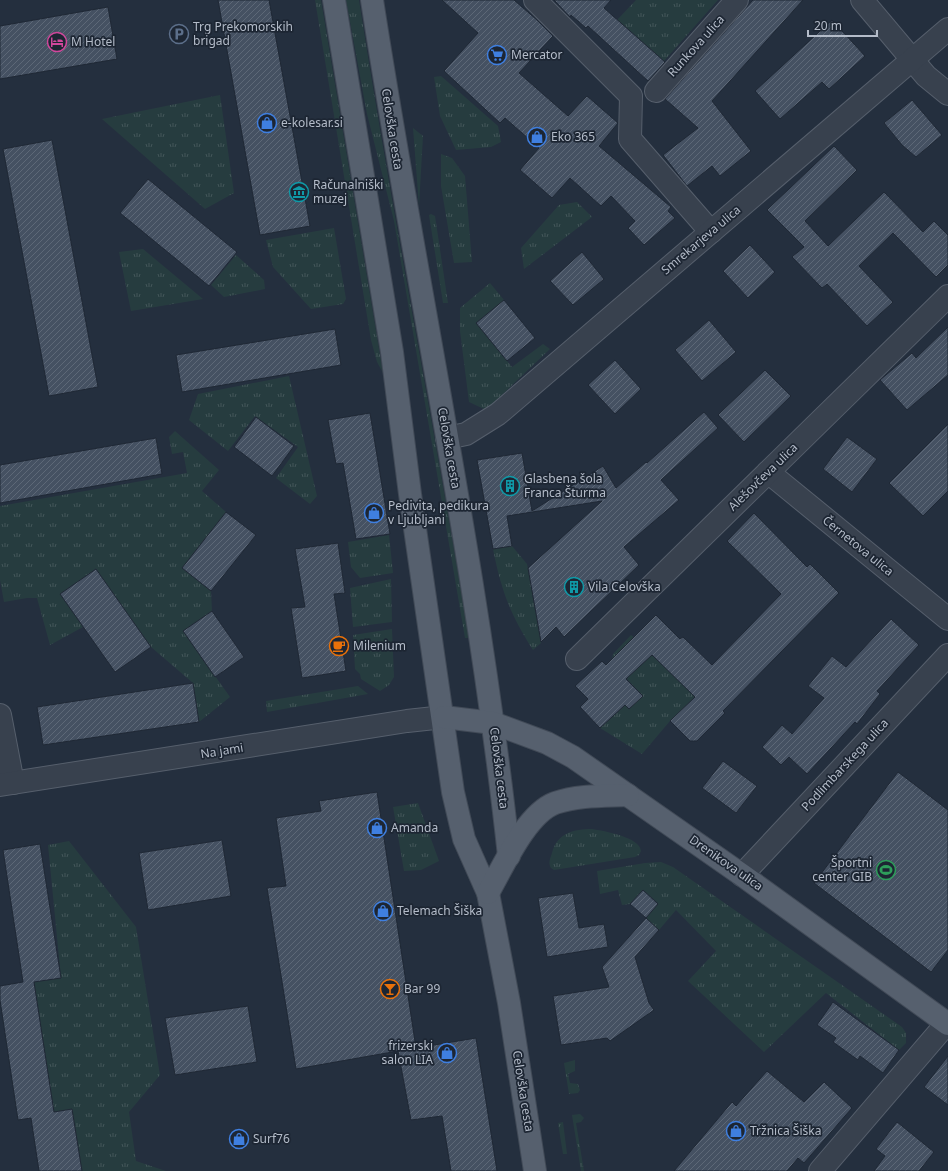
<svg xmlns="http://www.w3.org/2000/svg" width="948" height="1171" viewBox="0 0 948 1171" font-family="'Noto Sans',sans-serif">
	<defs>
		<pattern id="grass-tufts" width="24" height="20" patternUnits="userSpaceOnUse"><rect width="24" height="20" fill="#263c3f"/><path d="M3 7l-1-3M5 7V3M7 7l1-3M15 17l-1-3M17 17v-4M19 17l1-3" fill="none" stroke="#435659"/></pattern>
		<pattern id="building-hatch" width="6" height="6" patternUnits="userSpaceOnUse"><rect width="6" height="6" fill="#455162"/><path d="M-1 1l2-2M0 6l6-6M5 7l2-2" fill="none" stroke="#5d6877"/></pattern>
	</defs>
	<rect width="100%" height="100%" fill="#242f3e"/>
	<g fill="url(#grass-tufts)">
		<path d="M315,0H321L383,373L377,362L371,340Z"/>
		<path d="M346,0H359C392,213 434,425 469,638H465L394,221L367,114Z"/>
		<path d="M636,0H718L664,61L617,20Z"/>
		<path d="M441,76L498,126L501,142L491,147L456,150L440,116L434,77Z"/>
		<path d="M220,95L234,193L205,209L102,119Z"/>
		<path d="M413,128L423,136L419,206Z"/>
		<path d="M441,154L452,158L465,176L472,262L454,263L441,186Z"/>
		<path d="M577,202L592,217L524,269L521,248L559,205Z"/>
		<path d="M431,214L435,216L448,303H443L429,215Z"/>
		<path d="M334,228L346,299L343,304L311,309L273,267L266,240Z"/>
		<path d="M143,249L203,299L131,311L119,252Z"/>
		<path d="M236,255L264,280L265,289L224,297L211,285Z"/>
		<path d="M490,283L504,300L476,323L512,367L543,344L550,349L486,410L469,402L460,331V308Z"/>
		<path d="M289,376L317,496L310,504L276,478L298,447L255,416L228,451L189,420L198,394Z"/>
		<path d="M175,431L219,470L202,491L226,512L182,568L211,591L212,611L183,631L230,697L199,722L193,683L151,647L96,569L60,594L83,627L50,645L37,598H27L4,602L0,580V506L187,473L183,452L172,454L169,437Z"/>
		<path d="M389,535L393,573L360,578L351,567L348,542Z"/>
		<path d="M512,546L527,564L541,643L533,650C510,614 501,590 493,549Z"/>
		<path d="M391,579L392,622L353,627L350,588Z"/>
		<path d="M392,629L394,677L389,685L380,691L361,679L360,674L355,669L353,635Z"/>
		<path d="M631,635L702,690L670,721L642,754L600,728L625,705L629,709L643,696L627,679L628,676L612,659L613,654Z"/>
		<path d="M358,686L368,694L267,712L266,701Z"/>
		<path d="M418,803L439,861L421,870L404,871L393,807Z"/>
		<path d="M592,829C604,831 640,837 641,851L639,855L635,857L554,870L551,868C548,863 550,859 552,853C557,833 574,829 592,829Z"/>
		<path d="M69,841L136,927L160,1075L129,1112L136,1161L166,1171H82L72,1109L54,1112L34,982L61,978L48,845Z"/>
		<path d="M661,862L673,867L902,1027L906,1033V1043L899,1050L826,993L764,1052L688,981L716,951L676,910L659,930L646,918L658,903L643,890L630,904L622,905L618,890L600,894L597,871L645,863Z"/>
		<path d="M575,1060V1071L568,1074L570,1083L578,1084L580,1090L578,1093L569,1094L564,1063Z"/>
		<path d="M580,1114L584,1118L581,1122L576,1123L584,1171H581L572,1115Z"/>
		<path d="M563,1122L567,1154H563L558,1123Z"/>
	</g>
	<g fill="url(#building-hatch)" stroke="#1f2835">
		<path d="M218,0H269L310,226L260,235Z"/>
		<path d="M442,0H514L537,20L553,36L519,73L568,116L587,96L618,123L599,146L671,207L668,211L675,218L644,245L628,228L635,221L611,196L601,206L570,178L552,198L520,170L539,148L505,118L500,123L444,71L478,33Z"/>
		<path d="M554,0H611L604,8L665,62L648,81L588,26L586,28L571,15L570,17Z"/>
		<path d="M753,0H803L712,101L751,151L720,176L712,166L687,186L663,155L698,128L665,99Z"/>
		<path d="M108,7L117,59L0,79V26Z"/>
		<path d="M832,20L865,56L829,89L822,82L780,119L755,91Z"/>
		<path d="M912,100L942,135L916,157L902,145L884,123Z"/>
		<path d="M52,140L98,387L49,396L3,149Z"/>
		<path d="M834,146L857,170L805,221L828,246L884,192L923,232L934,221L948,235V265L936,277L893,233L859,266L893,302L867,326L827,284L822,288L792,257L804,247L767,210Z"/>
		<path d="M148,179L237,252L209,286L120,213Z"/>
		<path d="M750,245L775,272L748,298L723,271Z"/>
		<path d="M582,252L604,279L573,305L550,281Z"/>
		<path d="M504,300L535,338L507,361L476,323Z"/>
		<path d="M709,320L736,352L702,381L675,350Z"/>
		<path d="M948,327V375L907,410L880,380L912,353L916,358Z"/>
		<path d="M335,329L341,365L182,392L176,355Z"/>
		<path d="M615,360L641,389L615,414L588,385Z"/>
		<path d="M765,370L791,396L744,442L718,415Z"/>
		<path d="M704,412L718,428L661,480L679,500L624,547L639,565L564,637L556,627L541,642L528,568L602,501L507,516L512,546L493,549L477,460L522,453L532,511L603,466L616,488L646,462L647,463Z"/>
		<path d="M370,413L390,534L356,539L343,463L336,464L328,420Z"/>
		<path d="M256,417L294,446L272,476L234,447Z"/>
		<path d="M948,424V491L923,516L889,483Z"/>
		<path d="M847,437L877,459L852,492L823,469Z"/>
		<path d="M156,438L162,474L0,503V465Z"/>
		<path d="M226,512L256,535L211,591L182,568Z"/>
		<path d="M754,513L807,567L810,564L839,593L723,711L725,713L697,741H690L670,721L695,697L652,655L626,679L643,696L629,709L625,705L600,728L580,707L588,699L575,686L602,661L606,665L656,615L680,639L683,637L712,665L781,594L727,541Z"/>
		<path d="M338,543L345,593L334,594L346,671L302,678L291,608L305,607L295,549Z"/>
		<path d="M96,569L151,647L115,672L60,594Z"/>
		<path d="M212,611L244,657L215,677L183,631Z"/>
		<path d="M891,619L919,645L877,691L880,694L857,724L855,722L807,774L789,757L781,765L762,747L782,725L792,734L824,698L808,686L832,656L846,667Z"/>
		<path d="M193,683L199,722L43,745L37,707Z"/>
		<path d="M723,761L757,786L736,813L702,788Z"/>
		<path d="M898,772L948,810V950L931,972L814,883Z"/>
		<path d="M377,792L416,1048L476,1038L497,1171H451L442,1116L411,1120L398,1051L296,1069L267,888L286,886L276,818L321,811L319,801Z"/>
		<path d="M222,840L231,896L148,910L139,853Z"/>
		<path d="M40,844L61,978L34,982L54,1112L72,1109L82,1171H39L31,1118L18,1120L0,1000V986L23,982L3,850Z"/>
		<path d="M643,890L658,904L646,918L630,904Z"/>
		<path d="M573,893L579,928L604,924L608,947L547,957L538,898Z"/>
		<path d="M646,918L659,930L635,957L649,1003L654,1010L610,1041L607,1038L561,1045L553,996L609,987L602,967Z"/>
		<path d="M833,1002L899,1050L883,1073L860,1056L858,1060L833,1042L836,1038L817,1025Z"/>
		<path d="M248,1006L257,1062L175,1075L165,1018Z"/>
		<path d="M948,1056V1105L924,1087Z"/>
		<path d="M767,1071L804,1102L824,1082L852,1108L804,1163L798,1158L787,1171H674L732,1102L736,1106Z"/>
		<path d="M897,1122L934,1152L919,1171H874L885,1156L876,1149Z"/>
	</g>
	<g fill="none" stroke-linecap="round" stroke-linejoin="round">
		<defs>
			<g id="minor">
				<path d="M535,0L631,96L630,139L711,232"/>
				<path d="M862,0L926,76L948,94"/>
				<path d="M656,91L737,0"/>
				<path d="M447,438L466,434L498,414L948,29"/>
				<path d="M768,472L948,619"/>
				<path d="M577,659L948,296"/>
				<path d="M0,715L13,783"/>
				<path d="M0,785L407,721L444,717"/>
				<path d="M742,875L948,655"/>
				<path d="M820,1171L947,1023"/>
			</g>
			<g id="major">
				<path d="M334,0L392,352L410,494L453,792L464,839L488,893L509,1003L535,1171"/>
				<path d="M372,0C416,285 478,568 509,856"/>
				<path d="M444,717L493,723L547,743L573,757L742,875L948,1024"/>
				<path d="M488,893C503,867 526,814 555,803C578,795 605,796 628,795"/>
			</g>
		</defs>
		<use href="#minor" stroke="#565f6c" stroke-width="24"/>
		<use href="#major" stroke="#414a57" stroke-width="24"/>
		<use href="#minor" stroke="#38414e" stroke-width="22"/>
		<use href="#major" stroke="#56606e" stroke-width="22"/>
	</g>
	<defs>
		<symbol id="parking-ring" viewBox="-11 -11 22 22"><circle r="9.5" fill="#1d2633" stroke="#5c6f8a" stroke-width="1.5"/><path d="M-3.5-5.5H1a3.5 3.5 0 0 1 0 7H-1V5.5H-3.5ZM-1-3.4V-.6H.8a1.4 1.4 0 0 0 0-2.8Z" fill="#5c6f8a"/></symbol>
		<symbol id="hotel-ring" viewBox="-11 -11 22 22"><circle r="9.5" fill="#1d2633" stroke="#d1479c" stroke-width="1.5"/><path d="M-6-4.5h1.5V1H6V5H4.5V3h-9V5H-6ZM-4 0a1.8 1.8 0 1 1 3.6 0ZM.5 0V-2.5h3Q6-2.5 6 0Z" fill="#d1479c"/></symbol>
		<symbol id="supermarket-ring" viewBox="-11 -11 22 22"><circle r="9.5" fill="#1d2633" stroke="#3f7fe0" stroke-width="1.5"/><path d="M-6-5.5h2.5l.6 2H6L4.5 2H-2.5L-4.4-4H-6ZM-1.5 3.2a1.3 1.3 0 1 0 .1 0ZM3 3.2a1.3 1.3 0 1 0 .1 0Z" fill="#3f7fe0"/></symbol>
		<symbol id="shop-ring" viewBox="-11 -11 22 22"><circle r="9.5" fill="#1d2633" stroke="#3f7fe0" stroke-width="1.5"/><path d="M-5-2.5h2.3a2.7 3.5 0 0 1 5.4 0H5L5.5 6h-11ZM-1.5-2.5h3a1.5 2.3 0 0 0-3 0Z" fill="#3f7fe0"/></symbol>
		<symbol id="museum-ring" viewBox="-11 -11 22 22"><circle r="9.5" fill="#1d2633" stroke="#0f9aa8" stroke-width="1.5"/><path d="M0-6L6-3V-2H-6V-3ZM-5-1h2V3h-2ZM-1-1h2V3h-2ZM3-1h2V3H3ZM-6 4H6V6H-6Z" fill="#0f9aa8"/></symbol>
		<symbol id="building-ring" viewBox="-11 -11 22 22"><circle r="9.5" fill="#1d2633" stroke="#0f9aa8" stroke-width="1.5"/><path d="M-4-6H4V6H1V3H-1V6H-4ZM-2.5-4.3h1.7v1.8h-1.7ZM.8-4.3h1.7v1.8H.8ZM-2.5-1h1.7V.8h-1.7ZM.8-1h1.7V.8H.8Z" fill="#0f9aa8"/></symbol>
		<symbol id="cafe-ring" viewBox="-11 -11 22 22"><circle r="9.5" fill="#1d2633" stroke="#e8710a" stroke-width="1.5"/><path d="M-5.5-4.5H6V0H3Q3 3.5 0 3.5H-2.5Q-5.5 3.5-5.5 0ZM3-3.2v2h1.7v-2ZM-6 4.5H4V6H-6Z" fill="#e8710a"/></symbol>
		<symbol id="stadium-ring" viewBox="-11 -11 22 22"><circle r="9.5" fill="#1d2633" stroke="#2e9e5b" stroke-width="1.5"/><path d="M0-5a6.5 5 0 1 0 0 10a6.5 5 0 1 0 0-10ZM-3.5-1.8h7v3.6h-7Z" fill="#2e9e5b"/></symbol>
		<symbol id="bar-ring" viewBox="-11 -11 22 22"><circle r="9.5" fill="#1d2633" stroke="#e8710a" stroke-width="1.5"/><path d="M-6-5H6L.8 .8V4.5H3.5V6h-7V4.5H-.8V.8Z" fill="#e8710a"/></symbol>
	</defs>
	<g fill-rule="evenodd">
		<use href="#parking-ring" x="168" y="23" width="22" height="22"/>
		<use href="#hotel-ring" x="46" y="31" width="22" height="22"/>
		<use href="#supermarket-ring" x="486" y="44" width="22" height="22"/>
		<use href="#shop-ring" x="256" y="112" width="22" height="22"/>
		<use href="#shop-ring" x="526" y="126" width="22" height="22"/>
		<use href="#museum-ring" x="288" y="181" width="22" height="22"/>
		<use href="#building-ring" x="499" y="475" width="22" height="22"/>
		<use href="#shop-ring" x="363" y="502" width="22" height="22"/>
		<use href="#building-ring" x="563" y="576" width="22" height="22"/>
		<use href="#cafe-ring" x="328" y="635" width="22" height="22"/>
		<use href="#shop-ring" x="366" y="817" width="22" height="22"/>
		<use href="#stadium-ring" x="875" y="859" width="22" height="22"/>
		<use href="#shop-ring" x="372" y="900" width="22" height="22"/>
		<use href="#bar-ring" x="379" y="978" width="22" height="22"/>
		<use href="#shop-ring" x="436" y="1042" width="22" height="22"/>
		<use href="#shop-ring" x="725" y="1120" width="22" height="22"/>
		<use href="#shop-ring" x="228" y="1128" width="22" height="22"/>
	</g>
	<g text-anchor="middle" stroke-width="3.5" stroke-linejoin="round" paint-order="stroke">
		<g font-size="12" fill="#b4bcc9" stroke="#1d2633" text-anchor="start">
			<text x="193" y="31">Trg Prekomorskih<tspan x="193" dy="14">brigad</tspan></text>
			<text x="71" y="46">M Hotel</text>
			<text x="511" y="59">Mercator</text>
			<text x="281" y="127">e-kolesar.si</text>
			<text x="551" y="141">Eko 365</text>
			<text x="313" y="189">Računalniški<tspan x="313" dy="14">muzej</tspan></text>
			<text x="524" y="483">Glasbena šola<tspan x="524" dy="14">Franca Šturma</tspan></text>
			<text x="388" y="510">Pedivita, pedikura<tspan x="388" dy="14">v Ljubljani</tspan></text>
			<text x="588" y="591">Vila Celovška</text>
			<text x="353" y="650">Milenium</text>
			<text x="391" y="832">Amanda</text>
			<text x="872" y="867" text-anchor="end">Športni<tspan x="872" dy="14">center GIB</tspan></text>
			<text x="397" y="915">Telemach Šiška</text>
			<text x="404" y="993">Bar 99</text>
			<text x="433" y="1050" text-anchor="end">frizerski<tspan x="433" dy="14">salon LIA</tspan></text>
			<text x="750" y="1135">Tržnica Šiška</text>
			<text x="253" y="1143">Surf76</text>
		</g>
		<g font-size="12" fill="#b4bcc9" stroke="#1d2633">
			<text transform="translate(696 46) rotate(-48)" y="4">Runkova ulica</text>
			<text transform="translate(392 129) rotate(81)" y="4">Celovška cesta</text>
			<text transform="translate(701 240) rotate(-40)" y="4">Smrekarjeva ulica</text>
			<text transform="translate(449 448) rotate(80)" y="4">Celovška cesta</text>
			<text transform="translate(763 477) rotate(-44)" y="4">Alešovčeva ulica</text>
			<text transform="translate(858 546) rotate(39)" y="4">Černetova ulica</text>
			<text transform="translate(222 751) rotate(-9)" y="4">Na jami</text>
			<text transform="translate(845 765) rotate(-47)" y="4">Podlimbarskega ulica</text>
			<text transform="translate(499 768) rotate(83)" y="4">Celovška cesta</text>
			<text transform="translate(726 863) rotate(35)" y="4">Drenikova ulica</text>
			<text transform="translate(523 1091) rotate(81)" y="4">Celovška cesta</text>
		</g>
	</g>
	<path d="M808 30v6h69v-6" fill="none" stroke="#b4bcc9" stroke-width="2"/>
	<text x="814" y="30" font-size="12" fill="#b4bcc9" stroke="#1d2633" stroke-width="3" paint-order="stroke">20 m</text>
</svg>
